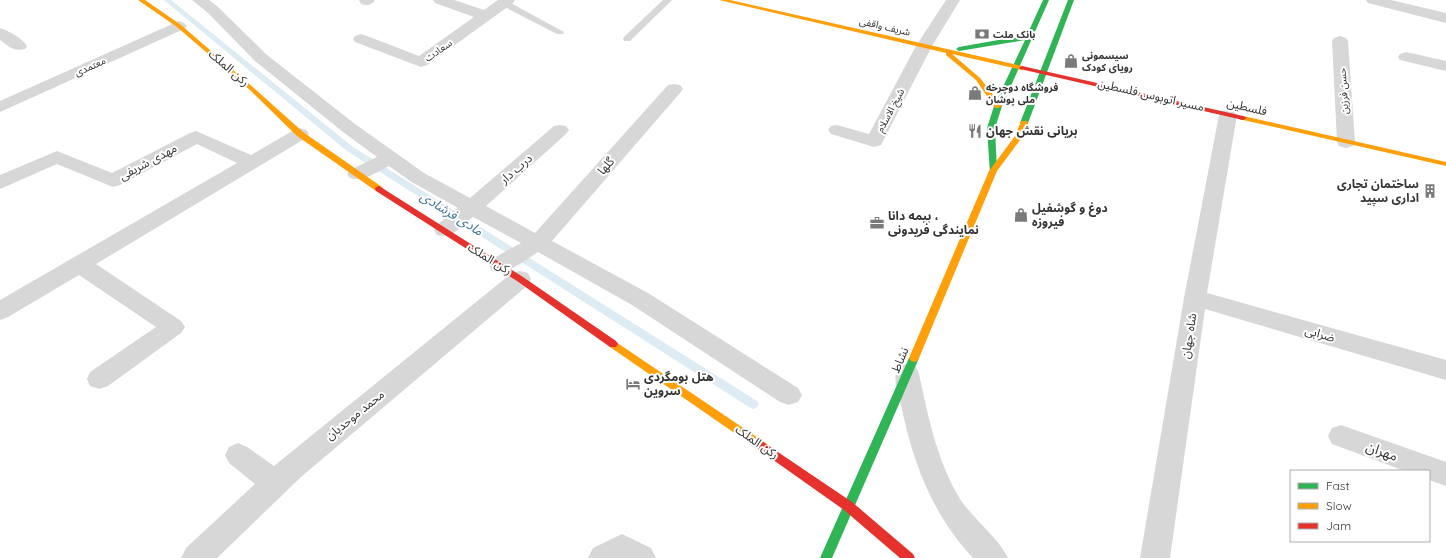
<svg xmlns="http://www.w3.org/2000/svg" width="1446" height="558" viewBox="0 0 1446 558" font-family="Quicksand,'Noto Sans Arabic',sans-serif">
	<rect width="100%" height="100%" fill="#fff"/>
	<g fill="none" stroke-linecap="round" stroke-linejoin="round">
		<path fill="#ddebf3" fill-rule="evenodd" d="M164,0H171L353,147L757,401L759,404L757,407L753,409L749,407L347,151Z"/>
		<g fill="#d7d7d7" fill-rule="evenodd">
			<path d="M663,0H672L630,41H624L623,39L624,37Z"/>
			<path d="M501,1H507L564,32L563,34H557L501,5Z"/>
		</g>
		<g fill="#d7d7d7" fill-rule="evenodd">
			<path d="M192,0H209L218,7L267,55L355,124L424,173L470,198L554,126L560,125L566,126L569,130L566,134L486,206L535,233L668,85L674,84L680,85L683,89L680,93L552,241L648,293L798,388L802,395L798,402L789,405L780,402L632,305L538,252C524,261 508,275 492,271L489,265L492,259L521,243L473,217C462,226 452,239 437,235L434,230L437,225L458,208L410,181L389,166C377,172 364,182 350,178L347,174L350,170L377,157L343,132L255,61L208,13Z"/>
			<path d="M359,0H375C372,5 367,6 361,4Z"/>
			<path d="M433,0H454L484,10L498,0H515L513,3L427,65L421,67L355,42L353,39L355,36L361,34L367,36L419,56L474,17L435,3Z"/>
			<path d="M946,0H960L932,46L881,145L874,147L831,134L828,130L831,126L837,125L869,134L916,46Z"/>
			<path d="M1366,0H1391L1446,13V23L1368,3Z"/>
			<path d="M179,21L184,23L187,26L184,29L0,112V101Z"/>
			<path d="M0,28C9,31 22,38 27,46L25,49C14,52 8,46 0,40Z"/>
			<path d="M1340,36L1346,38L1348,41L1355,142L1353,146L1346,148L1339,146L1337,142L1332,41L1334,38Z"/>
			<path d="M1406,52L1446,61V71L1400,60L1398,57L1400,54Z"/>
			<path d="M1228,110L1234,111L1237,115L1207,293L1446,360V380L1205,309L1170,558H1140L1184,298L1219,115L1222,111Z"/>
			<path d="M300,128L306,130L309,134L306,138L96,264L181,321L185,327L181,333L108,386L99,389L90,386L87,379L90,372L156,327L79,275L8,317L0,320V300L237,163L197,144L120,185L113,187L57,164L0,189V175L57,151L112,173L190,133L196,131L251,155L294,130Z"/>
			<path d="M520,271L528,273L531,279L528,285L301,477L217,558H181L186,548L255,484L229,463L225,455L229,447L238,443L247,447L274,466L512,273Z"/>
			<path d="M907,364L916,367L919,374C928,416 937,461 960,499C973,519 999,538 1008,558H973C932,514 913,463 901,405C898,393 892,378 898,367Z"/>
			<path d="M1341,425L1446,462V486L1429,480V471H1405L1332,444L1328,436L1332,428Z"/>
			<path d="M622,534L651,548L656,558H588L593,548Z"/>
		</g>
		<g fill="#30b455" fill-rule="evenodd">
			<path d="M1043,0H1049L1002,106L995,128L997,171L993,174L990,173L987,128L994,106L1025,40L959,51L956,49L959,47L1027,35Z"/>
			<path d="M1068,0H1074L1028,123L1027,125H1021L1020,123Z"/>
			<path d="M914,354L917,355L919,358L832,558H820L909,358L911,355Z"/>
		</g>
		<g fill="#ff9f0a" fill-rule="evenodd">
			<path d="M138,0H145L181,25L255,89L303,132L382,187L383,189L382,191H376L297,136L251,91L177,27Z"/>
			<path d="M719,0H730L1022,66L1025,68L1022,70L952,54L980,78L1002,106L998,108H995L976,80L946,55V53Z"/>
			<path d="M1240,116H1243L1446,162V166L1243,120H1240Z"/>
			<path d="M1021,121H1027L1028,123L1023,136L997,171L919,358L917,361L914,362L911,361L909,358L989,171L1015,136Z"/>
			<path d="M613,340L767,444L768,447L767,450L763,452L759,450L610,347L608,344L610,341Z"/>
		</g>
		<g fill="#e5322d" fill-rule="evenodd">
			<path d="M1022,66L1243,116L1247,118L1243,120L1020,69L1019,68Z"/>
			<path d="M379,186L523,277L616,341L618,344L616,347H610L517,281L376,191L375,189L376,187Z"/>
			<path d="M763,442L852,502L913,554L915,558H900L844,510L759,450L758,447L759,444Z"/>
		</g>
	</g>
	<defs>
		<symbol id="bank-bare" viewBox="-9 -9 18 18"><path d="M-6-4H6V4H-6ZM0-2.3a2.3 2.3 0 1 0 0 4.6a2.3 2.3 0 1 0 0-4.6Z" fill="#7a7a7a" stroke="#fff" stroke-width="2.5" paint-order="stroke"/></symbol>
		<symbol id="shop-bare" viewBox="-9 -9 18 18"><path d="M-5-2.5h2.3a2.7 3.5 0 0 1 5.4 0H5L5.5 6h-11ZM-1.5-2.5h3a1.5 2.3 0 0 0-3 0Z" fill="#7a7a7a" stroke="#fff" stroke-width="2.5" paint-order="stroke"/></symbol>
		<symbol id="restaurant-bare" viewBox="-9 -9 18 18"><path d="M-5-6h1v4h1v-4h1v4h1v-4h1v5L-1.5 .5V6h-2V.5L-5-1ZM5-6V6H3V1.5H1.5Q1.5-4 5-6Z" fill="#7a7a7a" stroke="#fff" stroke-width="2.5" paint-order="stroke"/></symbol>
		<symbol id="building-bare" viewBox="-9 -9 18 18"><path d="M-4-6H4V6H1V3H-1V6H-4ZM-2.5-4.3h1.7v1.8h-1.7ZM.8-4.3h1.7v1.8H.8ZM-2.5-1h1.7V.8h-1.7ZM.8-1h1.7V.8H.8Z" fill="#7a7a7a" stroke="#fff" stroke-width="2.5" paint-order="stroke"/></symbol>
		<symbol id="office-bare" viewBox="-9 -9 18 18"><path d="M-6-3h4V-5.5h4V-3h4V5H-6ZM-1-4.5V-3h2v-1.5ZM-6 0V1H6V0Z" fill="#7a7a7a" stroke="#fff" stroke-width="2.5" paint-order="stroke"/></symbol>
		<symbol id="hotel-bare" viewBox="-9 -9 18 18"><path d="M-6-4.5h1.5V1H6V5H4.5V3h-9V5H-6ZM-4 0a1.8 1.8 0 1 1 3.6 0ZM.5 0V-2.5h3Q6-2.5 6 0Z" fill="#7a7a7a" stroke="#fff" stroke-width="2.5" paint-order="stroke"/></symbol>
	</defs>
	<g fill-rule="evenodd">
		<use href="#bank-bare" x="972" y="24" width="20" height="20"/>
		<use href="#shop-bare" x="1061" y="51" width="20" height="20"/>
		<use href="#shop-bare" x="965" y="83" width="20" height="20"/>
		<use href="#restaurant-bare" x="965" y="121" width="20" height="20"/>
		<use href="#building-bare" x="1420" y="181" width="20" height="20"/>
		<use href="#shop-bare" x="1011" y="205" width="20" height="20"/>
		<use href="#office-bare" x="867" y="213" width="20" height="20"/>
		<use href="#hotel-bare" x="623" y="374" width="20" height="20"/>
	</g>
	<g text-anchor="middle" stroke-width="4" stroke-linejoin="round" paint-order="stroke">
		<g font-size="10" fill="#333" stroke="#fff">
			<text transform="translate(885 26) rotate(13)" y="4">شریف واقفی</text>
			<text transform="translate(438 50) rotate(-35)" y="4">سعادت</text>
			<text transform="translate(90 66) rotate(-24)" y="4">معتمدی</text>
			<text transform="translate(1343 91) rotate(-93)" y="4">حسن فرزین</text>
			<text transform="translate(890 110) rotate(-62)" y="4">شیخ الاسلام</text>
		</g>
		<g font-size="10" font-weight="bold" fill="#333" stroke="#fff" text-anchor="start">
			<text x="993" y="38">بانک ملت</text>
			<text x="1082" y="59">سیسمونی<tspan x="1082" dy="12">رویای کودک</tspan></text>
			<text x="986" y="91">فروشگاه دوچرخه<tspan x="986" dy="12">ملی پوشان</tspan></text>
		</g>
		<g font-size="12" fill="#333" stroke="#fff">
			<text transform="translate(229 68) rotate(41)" y="4">رکن الملک</text>
			<text transform="translate(1151 95) rotate(13)" y="4">مسیر اتوبوس فلسطین</text>
			<text transform="translate(1247 107) rotate(13)" y="4">فلسطین</text>
			<text transform="translate(148 162) rotate(-28)" y="4">مهدی شریفی</text>
			<text transform="translate(606 166) rotate(-49)" y="4">گلها</text>
			<text transform="translate(516 169) rotate(-41)" y="4">درب دار</text>
			<text transform="translate(490 259) rotate(32)" y="4">رکن الملک</text>
			<text transform="translate(1320 334) rotate(16)" y="4">ضرابی</text>
			<text transform="translate(1189 336) rotate(-81)" y="4">شاه جهان</text>
			<text transform="translate(900 360) rotate(-67)" y="4">نشاط</text>
			<text transform="translate(355 415) rotate(-39)" y="4">محمد موحدیان</text>
			<text transform="translate(757 442) rotate(35)" y="4">رکن الملک</text>
		</g>
		<g font-size="12" font-weight="bold" fill="#333" stroke="#fff" text-anchor="start">
			<text x="986" y="135">بریانی نقش جهان</text>
			<text x="1419" y="188" text-anchor="end">ساختمان تجاری<tspan x="1419" dy="14">اداری سپید</tspan></text>
			<text x="1032" y="212">دوغ و گوشفیل<tspan x="1032" dy="14">فیروزه</tspan></text>
			<text x="888" y="220">بیمه دانا ،<tspan x="888" dy="14">نمایندگی فریدونی</tspan></text>
			<text x="644" y="381">هتل بومگردی<tspan x="644" dy="14">سروین</tspan></text>
		</g>
		<g font-size="13" font-style="italic" fill="#3f7597" stroke="#fff">
			<text transform="translate(452 213) rotate(32)" y="5">مادی فرشادی</text>
		</g>
		<g font-size="14" fill="#333" stroke="#fff">
			<text transform="translate(1382 451) rotate(20)" y="5">مهران</text>
		</g>
	</g>
	<rect x="1290" y="470" width="140" height="72" fill="#ffffff" stroke="#adadad"/>
	<rect x="1298" y="483" width="20" height="6" fill="#30b455" stroke="#adadad"/>
	<text x="1326" y="490" font-size="12" fill="#333333">Fast</text>
	<rect x="1298" y="503" width="20" height="6" fill="#ff9f0a" stroke="#adadad"/>
	<text x="1326" y="510" font-size="12" fill="#333333">Slow</text>
	<rect x="1298" y="523" width="20" height="6" fill="#e5322d" stroke="#adadad"/>
	<text x="1326" y="530" font-size="12" fill="#333333">Jam</text>
</svg>
